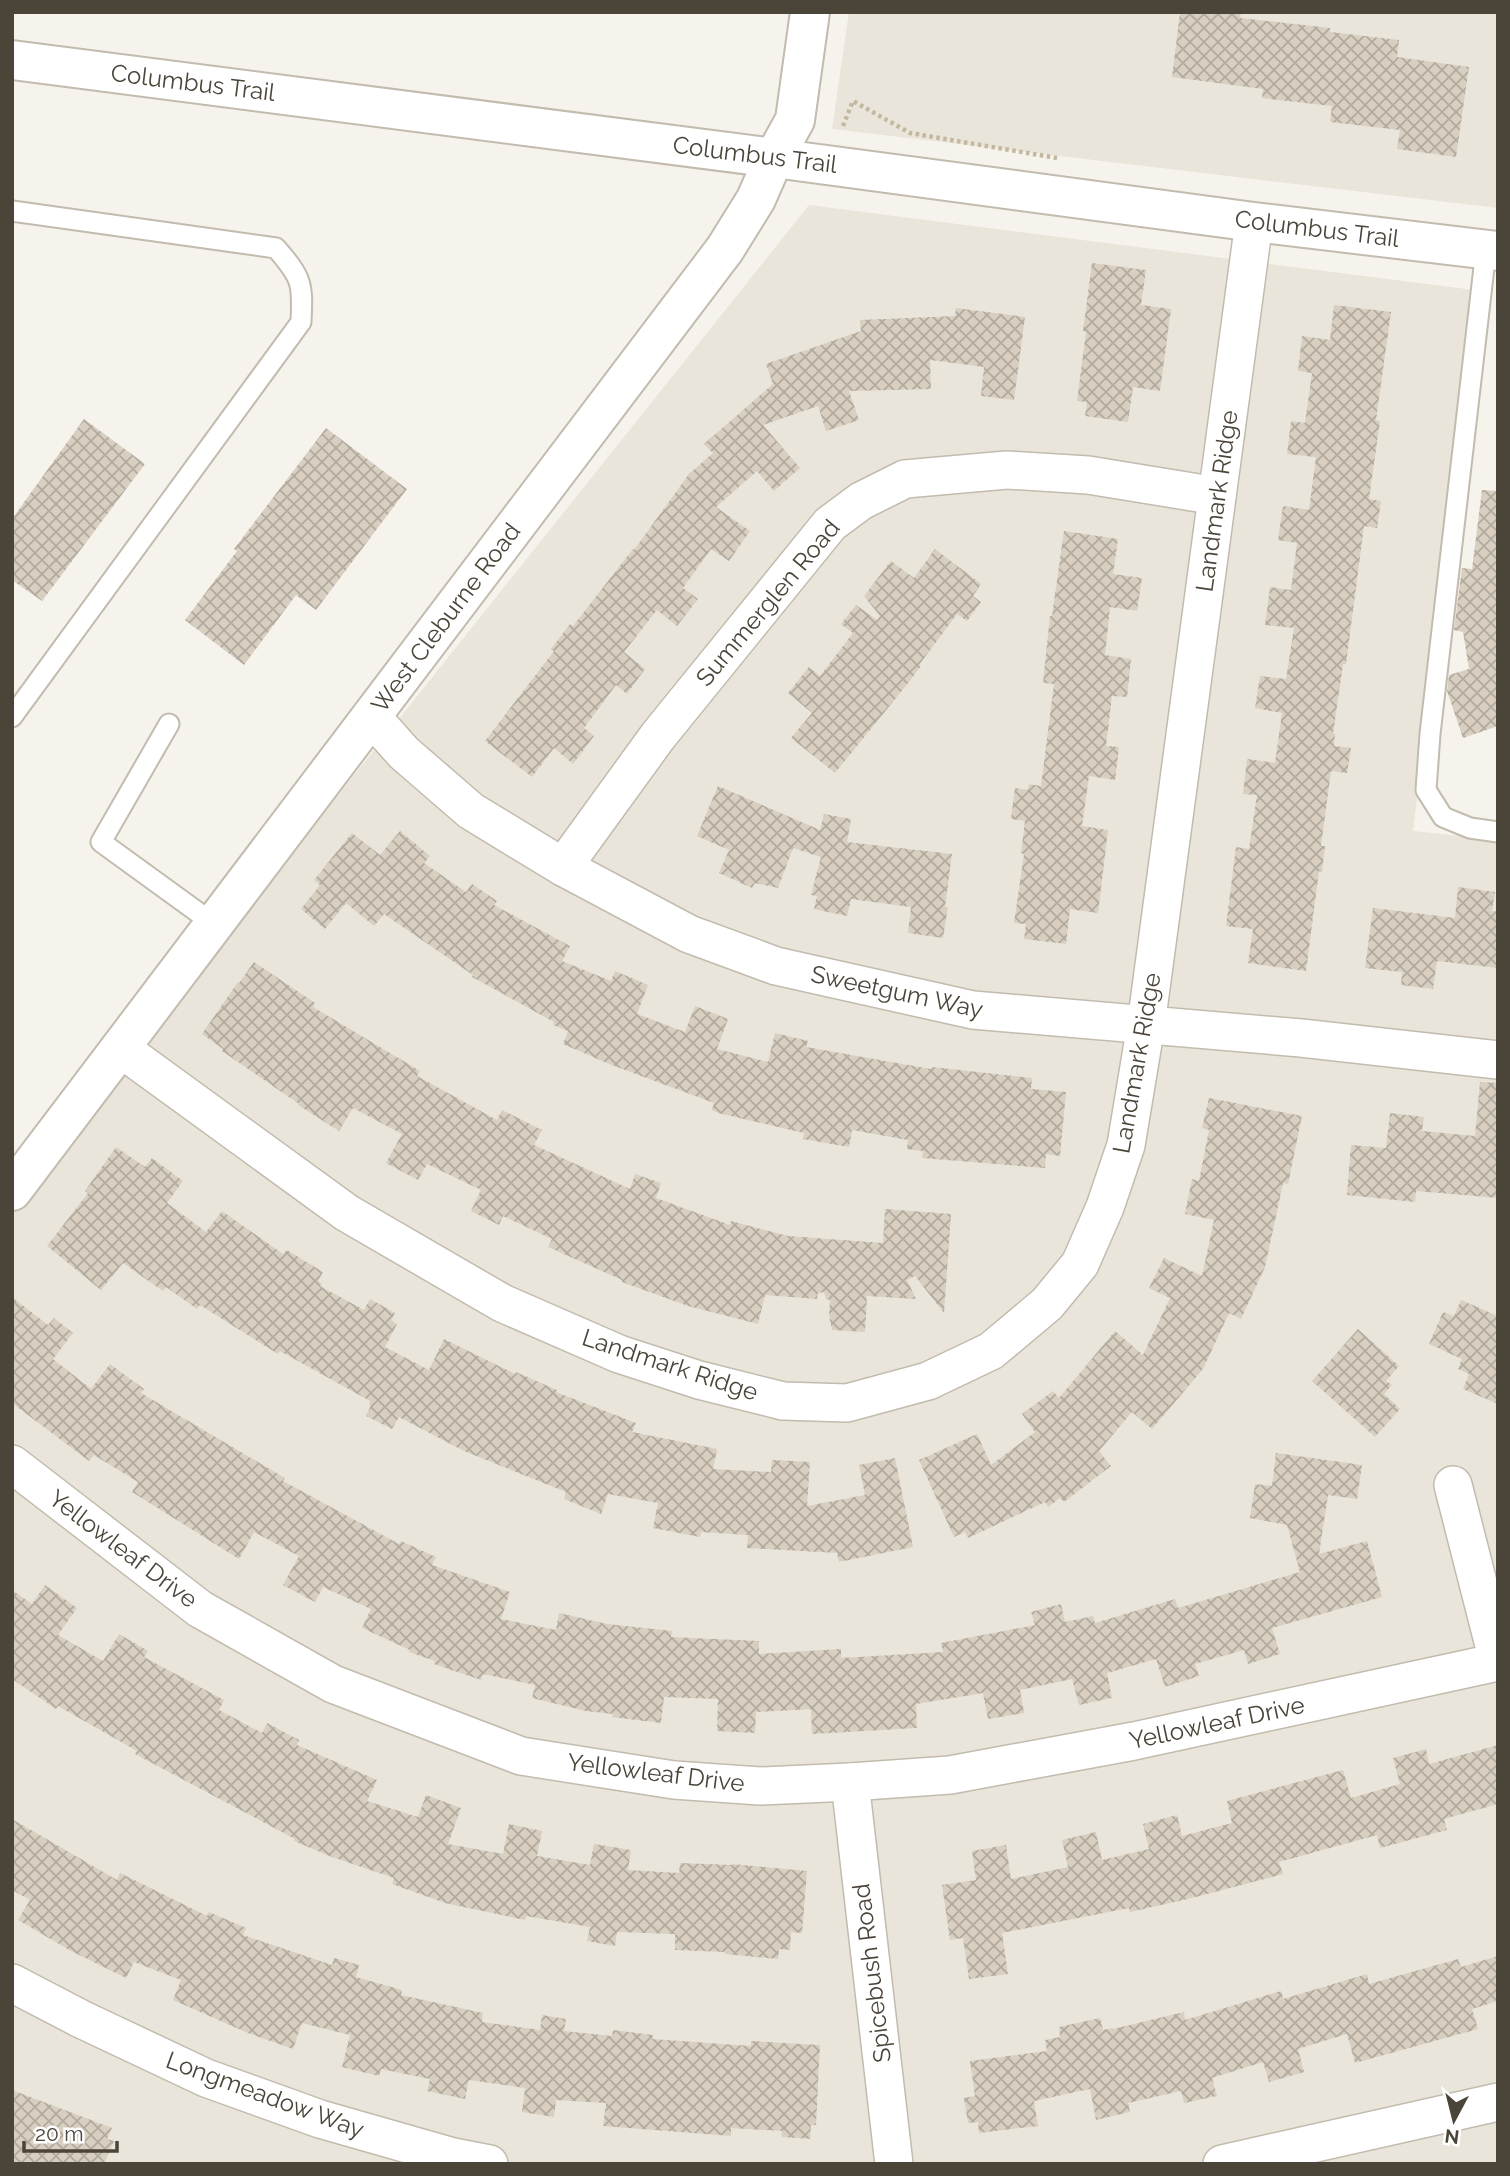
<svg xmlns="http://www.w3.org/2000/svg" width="1510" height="2176" viewBox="0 0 1510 2176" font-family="Raleway,sans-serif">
	<defs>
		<pattern id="building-cross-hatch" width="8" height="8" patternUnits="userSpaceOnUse" patternTransform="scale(1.75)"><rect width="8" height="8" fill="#d8cfc1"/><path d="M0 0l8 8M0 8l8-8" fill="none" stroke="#b1aa9e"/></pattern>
	</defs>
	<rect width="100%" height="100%" fill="#f6f3ec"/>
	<g fill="#eae5da">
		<path d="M849,12H1498V208L832,129Z"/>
		<path d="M809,205L1482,291L1413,831L1498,840V2164H12V1204Z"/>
	</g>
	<g fill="url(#building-cross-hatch)">
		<path d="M1180,12H1241L1240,18L1330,28V32L1399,40L1397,57L1469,67L1456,157L1397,149L1400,130L1330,122L1332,106L1262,98L1263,89L1172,77Z"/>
		<path d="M1092,263L1146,270L1141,305L1171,309L1160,391L1133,387L1128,422L1085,416L1087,402L1077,401L1086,332L1083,331Z"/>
		<path d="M1334,305L1391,312L1376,420L1380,421L1369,499L1381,501L1377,528L1364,526L1346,664H1343L1333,734H1335L1334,746L1351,748L1347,773L1331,771L1321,846H1325L1322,872L1319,871L1306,971L1248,963L1253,929L1226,926L1236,847L1249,849L1257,795L1243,794L1247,759L1275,763L1282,713L1255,708L1260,676L1286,679L1294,628L1265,625L1270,587L1291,590L1297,543L1278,540L1283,506L1309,510L1316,457L1287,454L1291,421L1305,423L1312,373L1298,371L1302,336L1330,340Z"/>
		<path d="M956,308L1025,317L1014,400L981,396L984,367L930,360L931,389L849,391L859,420L826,431L818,406L763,425L800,468L774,491L757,471L716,507L750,531L729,561L711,549L683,588L698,599L677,626L657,610L624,652L645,669L627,694L616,685L584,728L594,736L573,764L554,748L532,777L485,741L554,651L551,649L570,624L573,626L633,549L634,550L689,474L713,453L704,444L773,384L766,364L861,331L860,320L955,316Z"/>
		<path d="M84,419L145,464L42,601L12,580V519Z"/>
		<path d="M326,428L407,489L316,610L296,595L244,665L185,620L237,551L234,549Z"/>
		<path d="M1482,490L1498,491V726L1463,738L1447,691L1449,675L1469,669L1463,632L1454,630L1462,568L1472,569Z"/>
		<path d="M1064,531L1118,539L1113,574L1142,578L1137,611L1110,607L1105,655L1131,659L1127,697L1112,696L1106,746L1119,747L1115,780L1089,776L1082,826L1108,830L1098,913L1070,909L1066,944L1024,939L1026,924L1014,923L1024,854L1021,853L1025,821L1011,819L1015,788L1028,790L1029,784L1041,786L1054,684L1043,683L1050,616H1052Z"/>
		<path d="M935,549L981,584L973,596L981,602L967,621L957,614L919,665L921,666L905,687L835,773L791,738L812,713L788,693L809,667L820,676L853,633L841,624L856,605L877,620L880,616L864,596L891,561L914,578Z"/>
		<path d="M718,786L820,830L824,814L851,819L847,842L952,854L945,907H948L943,938L908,933L911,907L851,899L847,916L814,909L817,896L811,895L821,857L793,848L778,888L755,883L752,888L719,873L729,850L697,836Z"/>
		<path d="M400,831L430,856L424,863L466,892L472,884L497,901L494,905L570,946L562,961L611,981L615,971L648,985L637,1014L685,1032L695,1006L728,1019L717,1049L768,1062L775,1033L808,1041L806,1047L931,1069L932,1067L1032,1078L1031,1089L1066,1092L1060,1156L1046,1154L1045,1168L922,1158L923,1151L907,1149L908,1140L852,1130L849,1147L803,1139L804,1133L718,1113L712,1110L714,1103L609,1064L563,1044L568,1031L553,1025L554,1022L472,977L473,975L384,914L374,926L346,903L325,929L301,909L320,885L314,880L352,833L380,855Z"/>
		<path d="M1458,887L1495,892L1492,911H1498V968L1437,961L1433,989L1401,985L1402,972L1365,968L1373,908L1455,918Z"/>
		<path d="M254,962L315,1003L313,1007L420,1071L417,1076L497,1120L502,1110L542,1130L534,1145L630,1189L635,1174L661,1183L656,1198L730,1225L731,1221L788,1236L883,1243L885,1209L951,1214L944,1313L915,1276L907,1280L916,1299L867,1296L865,1332L832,1330L829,1315L830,1300L826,1299L824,1292L818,1293L817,1299L765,1295L758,1324L688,1306L622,1282V1280L548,1247L552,1239L503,1216L499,1225L471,1211L481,1190L427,1164L418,1180L386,1163L402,1134L353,1108L339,1131L298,1105L299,1104L222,1051L223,1049L202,1034L238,982L239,983Z"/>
		<path d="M1480,1082L1498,1083V1198L1416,1191L1415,1202L1347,1195L1351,1145L1386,1148L1390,1113L1424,1117L1422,1131L1475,1136Z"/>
		<path d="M1209,1098L1302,1116L1288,1184L1283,1183L1265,1267L1241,1319L1229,1313L1203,1369L1152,1429L1132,1412L1099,1451L1111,1466L1064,1502L1060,1498L1048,1507L1045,1502L968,1538L965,1532L954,1537L919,1460L977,1434L991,1465L1035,1432L1022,1414L1053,1391L1059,1398L1115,1331L1143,1355L1170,1298L1149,1288L1164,1258L1202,1276L1214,1220L1185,1214L1192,1179L1199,1181L1209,1130L1202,1128Z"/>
		<path d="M116,1147L145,1167L152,1158L183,1181L167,1203L206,1232L222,1211L283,1254L287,1250L323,1272L318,1281L322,1284L320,1286L364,1310L370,1299L395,1313L391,1320L397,1324L385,1347L429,1370L444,1339L515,1374L516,1372L557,1390L556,1392L636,1423L632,1432L717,1449L713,1469L771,1472L772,1460L810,1462L807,1506L865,1495L859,1465L895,1458L913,1547L839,1562L837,1553L747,1548L748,1535L701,1532L700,1537L653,1528L658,1503L608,1494L601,1514L564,1499L566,1492L464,1451L399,1417L392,1429L366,1416L371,1405L369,1404L370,1401L280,1351L278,1354L200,1305L197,1309L166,1287L163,1291L123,1263L101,1290L47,1246L88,1193L85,1191Z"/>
		<path d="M12,1297L48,1325L54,1318L73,1333L53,1359L91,1389L110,1364L144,1389L141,1393L285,1478L283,1481L399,1544L401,1541L436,1557L432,1565L510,1592L501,1619L556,1630L559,1613L607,1624L672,1631L671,1637L759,1641V1654L841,1649V1658L943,1652L941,1643L1035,1625L1031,1612L1061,1604L1065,1622L1093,1616L1095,1623L1175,1599L1178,1608L1300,1572L1287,1525L1250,1518L1255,1484L1272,1486L1276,1453L1362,1465L1357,1499L1328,1495L1319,1554L1367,1541L1382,1597L1272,1628L1280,1654L1248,1664L1244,1650L1195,1664L1199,1676L1165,1687L1156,1659L1107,1673L1112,1698L1079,1705L1072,1679L1020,1690L1024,1713L988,1719L983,1693L916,1704L917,1728L812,1734L811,1709L756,1712L755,1733L717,1731L718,1699L664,1697L661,1723L612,1717L613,1714L586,1711L532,1698L535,1685L483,1674L481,1680L434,1664L435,1661L409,1652L410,1650L362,1628L371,1609L323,1587L315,1602L283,1585L299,1556L254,1532L239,1559L132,1492L138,1482L94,1455L89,1461L12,1403Z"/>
		<path d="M1461,1300L1498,1316V1404L1463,1389L1469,1374L1458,1369L1462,1359L1429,1344L1443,1312L1454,1316Z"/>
		<path d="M1358,1329L1399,1366L1386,1381L1392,1385L1384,1394L1400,1409L1375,1437L1312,1381Z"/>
		<path d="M45,1585L77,1608L58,1635L103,1661L119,1634L148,1651L144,1657L224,1700L219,1710L262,1733L267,1723L299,1740L297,1745L377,1780L367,1801L418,1817L426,1795L461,1808L448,1844L503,1854L509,1824L542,1831L537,1856L590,1865L594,1844L631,1850L628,1870L679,1873L680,1863L732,1865V1864L807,1871L802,1933L791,1932L790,1950L779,1949L778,1959L725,1954V1952L675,1950V1934L617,1932L615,1946L587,1941L590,1927L526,1916L525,1920L445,1903L392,1884L394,1878L332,1857L294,1841L295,1839L135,1754L137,1751L58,1706L56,1709L12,1679V1590L32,1604Z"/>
		<path d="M1498,1745V1804L1444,1819L1447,1830L1380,1848L1377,1835L1279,1862L1283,1874L1192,1898L1130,1912L1129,1908L1002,1933L1008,1974L969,1979L963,1938L950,1940L942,1885L976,1880L972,1851L1006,1845L1011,1879L1068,1867L1062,1840L1096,1832L1102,1860L1149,1849L1143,1824L1177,1815L1182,1836L1232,1823L1227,1801L1343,1770L1351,1798L1400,1784L1393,1758L1426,1749L1429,1764Z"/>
		<path d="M12,1819L117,1880L120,1873L207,1916L209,1912L246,1928L243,1935L332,1965L334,1958L359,1965L356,1977L402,1990L401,1995L483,2013L482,2022L540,2030L542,2015L566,2019L564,2031L612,2036L613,2030L653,2035L652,2039L751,2046V2041L820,2045L816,2125H811L810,2139L782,2137V2131L731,2128V2136L603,2126L606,2103L556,2100L554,2117L522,2112L525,2088L469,2080L465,2099L427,2091L430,2079L381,2069L379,2076L342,2067L350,2035L302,2023L293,2049L248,2033L173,2000L181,1980L134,1962L126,1978L71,1951L18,1920L30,1900L12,1890Z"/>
		<path d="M1498,1956V2001L1472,2009L1478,2029L1355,2063L1347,2034L1298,2049L1304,2072L1269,2082L1263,2062L1212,2078L1217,2096L1184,2103L1181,2091L1128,2103L1130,2112L1096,2120L1090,2089L1034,2101L1038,2126L979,2133L978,2122L968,2123L964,2098L975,2096L970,2061L1047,2051L1045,2040L1060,2037L1059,2027L1100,2018L1103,2030L1113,2028V2029L1184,2012L1185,2020L1281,1991L1283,1999L1367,1974L1369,1984L1458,1959L1461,1967Z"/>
		<path d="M12,2090L112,2128L107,2139L114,2141L104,2164H12Z"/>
	</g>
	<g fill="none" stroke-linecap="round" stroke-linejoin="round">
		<defs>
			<g id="service">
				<path d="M12,211L276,248C302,278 303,283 301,322L12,717"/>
				<path d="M1486,250L1430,734L1426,790L1443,817L1470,828L1498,832"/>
				<path d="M169,724L101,842L214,924"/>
			</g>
			<g id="minor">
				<path d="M371,716L404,753L471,811L563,867L689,934L776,966L973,1010L1301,1038L1498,1060"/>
				<path d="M563,867L658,736L830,524L861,501L905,479L1007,470L1088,475L1217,496"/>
				<path d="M120,1048L347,1213L502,1303L619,1354L699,1380L783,1401L847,1403L928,1381L991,1351L1047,1304L1080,1264L1105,1207L1126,1145L1146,1025L1254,222"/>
				<path d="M12,1464L200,1609L333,1684L521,1756L674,1780L760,1786L850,1782L950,1775L1134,1741L1498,1662"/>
				<path d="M1453,1485L1498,1661"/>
				<path d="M850,1782L894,2164"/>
				<path d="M12,1983L81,2019L206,2078L320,2119L453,2157L489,2164"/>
				<path d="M1222,2164L1498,2102"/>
			</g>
			<g id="tertiary">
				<path d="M12,60L774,158L1254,222L1498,251"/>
				<path d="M12,1191L725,249L756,199L774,158L795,120L810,12"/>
			</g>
		</defs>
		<use href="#service" stroke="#c2bbae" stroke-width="23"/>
		<use href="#minor" stroke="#c2bbae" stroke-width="40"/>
		<use href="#tertiary" stroke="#c2bbae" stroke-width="42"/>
		<path stroke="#c4b79f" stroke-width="4.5" stroke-dasharray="3.5 3.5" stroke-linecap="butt" d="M843,126L853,101L910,133L1057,158"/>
		<use href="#service" stroke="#fff" stroke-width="19"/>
		<use href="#minor" stroke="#fff" stroke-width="37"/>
		<use href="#tertiary" stroke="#fff" stroke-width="38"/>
	</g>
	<g text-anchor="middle" stroke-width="5" stroke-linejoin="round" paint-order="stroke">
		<g font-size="24" fill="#4b4439" stroke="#fff">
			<text transform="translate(193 83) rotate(7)" y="8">Columbus Trail</text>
			<text transform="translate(755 155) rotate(7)" y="8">Columbus Trail</text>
			<text transform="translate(1317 229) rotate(7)" y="8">Columbus Trail</text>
			<text transform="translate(1217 501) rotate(-82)" y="8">Landmark Ridge</text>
			<text transform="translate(768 603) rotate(-50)" y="8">Summerglen Road</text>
			<text transform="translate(446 618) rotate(-53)" y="8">West Cleburne Road</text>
			<text transform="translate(897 992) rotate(12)" y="8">Sweetgum Way</text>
			<text transform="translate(1137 1063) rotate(-80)" y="8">Landmark Ridge</text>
			<text transform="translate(670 1365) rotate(18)" y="8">Landmark Ridge</text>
			<text transform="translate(123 1549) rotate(37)" y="8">Yellowleaf Drive</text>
			<text transform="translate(1217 1723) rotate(-12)" y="8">Yellowleaf Drive</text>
			<text transform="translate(656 1773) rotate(7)" y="8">Yellowleaf Drive</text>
			<text transform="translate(872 1973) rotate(-97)" y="8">Spicebush Road</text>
			<text transform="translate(265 2095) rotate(20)" y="8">Longmeadow Way</text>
		</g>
	</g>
	<rect width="1510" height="2176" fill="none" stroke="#4b4439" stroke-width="28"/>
	<g transform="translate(1454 2120) rotate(187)" stroke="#ffffff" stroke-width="5" paint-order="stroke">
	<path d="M0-5L12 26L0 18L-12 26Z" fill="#4b4439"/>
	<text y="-10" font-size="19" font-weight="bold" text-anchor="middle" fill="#4b4439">N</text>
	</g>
	<path d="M24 2141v10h93v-10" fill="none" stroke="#4b4439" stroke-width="3.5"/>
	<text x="35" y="2141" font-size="21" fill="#4b4439" stroke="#ffffff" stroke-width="5" paint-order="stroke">20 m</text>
</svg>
